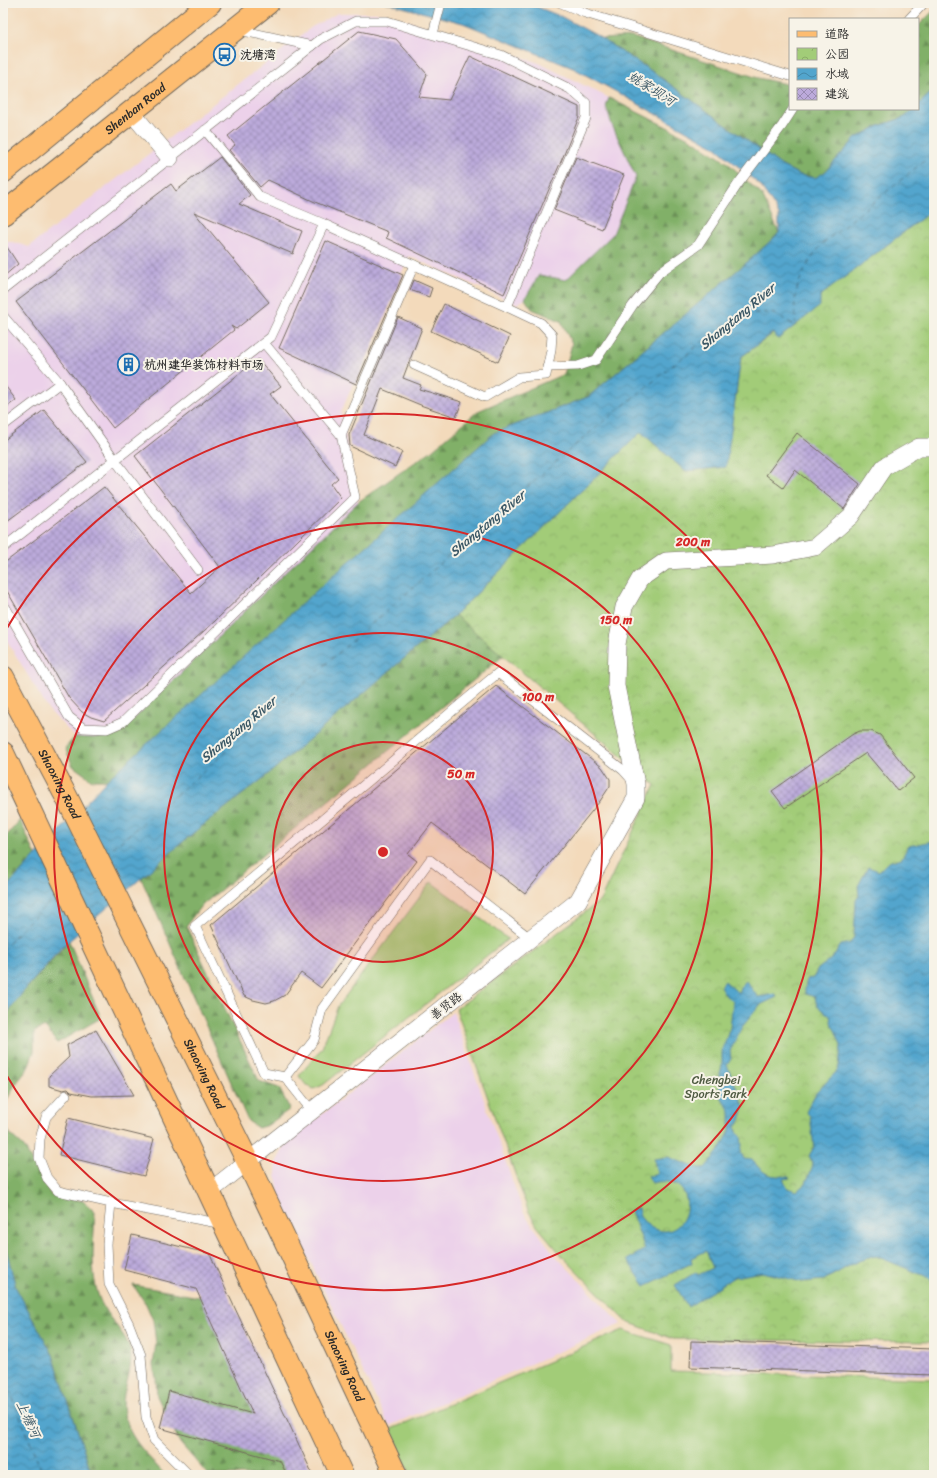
<svg xmlns="http://www.w3.org/2000/svg" width="937" height="1478" viewBox="0 0 937 1478" font-family="Sriracha,'LXGW WenKai TC',sans-serif">
	<defs>
		<pattern id="forest-firs" width="22" height="20" patternUnits="userSpaceOnUse"><rect width="22" height="20" fill="#81b068"/><path d="M5 1l3.5 6h-7zM16 11l3.5 6h-7z" fill="#6a8f56"/></pattern>
		<pattern id="park-crowns" width="20" height="18" patternUnits="userSpaceOnUse"><rect width="20" height="18" fill="#a2cc78"/><path d="M2 6a3 3 0 1 1 6 0M12 15a3 3 0 1 1 6 0" fill="none" stroke="#8caf68"/></pattern>
		<pattern id="water-waves" width="16" height="10" patternUnits="userSpaceOnUse"><rect width="16" height="10" fill="#52a5cd"/><path d="M0 5q4-4 8 0t8 0" fill="none" stroke="#4487a7"/></pattern>
		<pattern id="building-cross-hatch" width="8" height="8" patternUnits="userSpaceOnUse"><rect width="8" height="8" fill="#bcaadb"/><path d="M0 0l8 8M0 8l8-8" fill="none" stroke="#998bb2"/></pattern>
	</defs>
	<rect width="100%" height="100%" fill="#f7f3e8"/>
	<filter id="ink" filterUnits="userSpaceOnUse"><feTurbulence type="fractalNoise" baseFrequency=".025" numOctaves="2"/><feDisplacementMap in="SourceGraphic" scale="8" xChannelSelector="R" yChannelSelector="G"/><feConvolveMatrix kernelMatrix="1 2 1 2 8 2 1 2 1" color-interpolation-filters="sRGB"/></filter>
	<filter id="wash" filterUnits="userSpaceOnUse"><feTurbulence type="fractalNoise" baseFrequency=".012" numOctaves="4" result="noise"/><feDisplacementMap in="SourceGraphic" scale="16" xChannelSelector="R" yChannelSelector="G"/><feGaussianBlur stdDeviation="0.9" result="paint"/><feColorMatrix in="noise" values="0 0 0 0 0 0 0 0 0 0 0 0 0 0 0 0 0 1.4 0 .05"/><feComposite in="paint" operator="in"/></filter>
	<g filter="url(#wash)">
		<rect width="100%" height="100%" fill="#f3dabb"/>
		<g fill="#ecd1ea">
			<path d="M338,13H378L466,38L539,63L609,98L606,107L612,125L636,177L613,234L566,280L539,275L525,299L517,304L409,256L341,412L358,502L118,734L94,738L75,737L48,709L3,634V242H12L29,247L312,27Z"/>
			<path d="M453,1012L523,1211L529,1221L556,1256L621,1324L389,1426L279,1196L276,1174L277,1161L288,1141Z"/>
		</g>
		<g fill="#a2cc78" stroke="#667c52">
			<path d="M431,882L508,939L323,1085L314,1089L306,1085L299,1076L322,1048L338,1006Z"/>
			<path d="M623,1330L671,1345V1371L934,1379V1475H411L389,1430Z"/>
		</g>
		<g fill="url(#forest-firs)" stroke="#566e4a">
			<path d="M934,10V90L918,105V26Z"/>
			<path d="M632,37L758,78L790,85V109H914L905,117L879,126L856,138L825,172L815,178L800,175L782,166L656,74L602,39Z"/>
			<path d="M609,98L691,139L728,163L762,195L779,233L752,258L588,397L494,433L107,780H92L73,766L65,748L75,737L94,738L118,734L358,502L431,451L478,411L564,374L572,344L561,321L532,309L525,299L539,275L566,280L613,234L636,177L612,125L606,107Z"/>
			<path d="M455,615L503,656L200,907L186,926L259,1081L279,1088L290,1109L268,1125L258,1128L248,1121L141,878L193,833L266,776Z"/>
			<path d="M20,820L36,856L3,891V840Z"/>
			<path d="M69,941L101,1018L57,1043L45,1027L34,1032V1051L27,1070L14,1086L5,1104L3,1114V1019L23,992Z"/>
			<path d="M3,1124L12,1136L24,1147L51,1195L83,1201L95,1212C94,1243 88,1280 104,1308C110,1320 127,1336 130,1349C133,1364 127,1380 124,1394C118,1429 145,1452 165,1475H92L53,1355L16,1288L3,1237Z"/>
			<path d="M133,1285L210,1299L295,1475H208L180,1443L157,1396L156,1378L153,1365L156,1343L153,1320L146,1304Z"/>
		</g>
		<path fill="url(#park-crowns)" stroke="#667c52" d="M934,209V1342L673,1339L627,1322L565,1259L537,1226L528,1210L456,1009L600,901L655,785L455,615L641,432L685,471L725,467L741,357L774,333L778,339L804,318L820,296Z"/>
		<g fill="url(#water-waves)" stroke="#3e687c">
			<path d="M387,3H527L560,16L596,35L656,74L782,166L800,175L815,178L825,172L856,138L879,126L905,117L914,109H918V105L934,90V209L820,296V306L778,339L773,333L741,357L726,467L685,471L641,432L455,615L266,776L193,833L62,947L23,992L3,1019V891L107,780L316,591L494,433L588,397L752,258L779,233V215L774,206L760,185L714,146L575,69L463,23Z"/>
			<path d="M934,841V1285L930,1278L876,1256L858,1261L824,1280L802,1282L763,1272L734,1277L688,1307L675,1285L696,1272L698,1275L713,1268L706,1251L691,1258L692,1263L645,1286L627,1260L645,1249L631,1211L638,1208C639,1217 645,1224 652,1228C692,1247 704,1170 652,1183L648,1177L657,1174L654,1159L668,1157L697,1168H705L721,1148L730,1131V1111L720,1095L719,1077L722,1066V1050L730,1028L733,1001L726,996L720,986L725,981L737,992H740L742,985L746,981L758,997L775,994L777,997L760,1005L742,1027L730,1051L731,1059L727,1065L744,1106L740,1121L735,1127L738,1134L741,1136L742,1145L741,1153L744,1159L752,1160C759,1168 765,1176 777,1176C782,1177 784,1175 790,1178L783,1179L787,1188L797,1191L806,1183L813,1166L809,1156L814,1147L810,1116L806,1112L816,1093L836,1072L839,1066L841,1045L835,1030L832,1026L830,1016L817,1006L815,997L805,994V988L807,979L813,978L818,969L832,958L841,945L850,943L854,937L856,900L859,896L858,886L868,867L879,871L888,862L902,858L908,846Z"/>
			<path d="M3,1237L16,1288L53,1355L92,1475H3Z"/>
		</g>
		<g fill="none" stroke-linecap="round" stroke-linejoin="round">
			<g stroke="#395664" stroke-width="1" stroke-dasharray="5 4" stroke-linecap="butt">
				<path d="M106,854L204,771L581,440L718,329C734,318 754,309 774,314C781,317 789,322 796,326C795,318 794,309 795,301C797,279 809,261 822,244L934,153"/>
				<path d="M74,881L90,867"/>
				<path d="M3,951L19,931L58,894"/>
				<path d="M3,1373L43,1475"/>
			</g>
		</g>
		<g id="blocks">
			<g fill="url(#building-cross-hatch)">
				<path d="M359,31L396,39L427,74L419,97L449,100L470,56L579,107V117L565,152L504,294L386,238L388,232L315,202L268,180L260,187L229,150L235,145L228,136Z"/>
				<path d="M220,157L250,195L239,204L302,231L293,254L194,212L269,302L236,329L231,326L234,330L113,428L16,302L171,184L176,191Z"/>
				<path d="M576,157L624,175L602,229L554,210Z"/>
				<path d="M3,241L18,264L3,277Z"/>
				<path d="M326,241L403,275L356,384L279,348Z"/>
				<path d="M414,280L432,288L429,297L410,290Z"/>
				<path d="M444,304L510,336L498,362L431,331Z"/>
				<path d="M398,317L422,328L403,378L421,385L419,389L462,402L456,417L423,406L382,389L364,435L402,452L395,467L350,446L349,435Z"/>
				<path d="M258,359L281,386L270,394L338,478L331,484L341,498L215,621L104,721L91,717L82,712L69,698L3,584V564L104,487L191,593L220,567L135,456Z"/>
				<path d="M3,383L16,400L3,410Z"/>
				<path d="M44,410L87,462L3,524V441Z"/>
				<path d="M797,433L860,484L844,509L795,470L783,488L766,475Z"/>
				<path d="M496,686L602,767L610,779V786L600,801L525,894L432,823L408,854L417,861L321,988L301,973L285,995L274,1001L266,1003L253,1000L244,996L211,925Z"/>
				<path d="M860,731H871L880,735L914,778L898,791L866,753L785,808L772,791L853,734Z"/>
				<path d="M96,1030L134,1095L92,1096L71,1092L68,1089L63,1090L49,1086V1076L69,1057L67,1045Z"/>
				<path d="M68,1118L154,1139L144,1176L59,1155Z"/>
				<path d="M132,1235L211,1254V1257L313,1475H287L280,1461L160,1428L169,1391L253,1414L196,1289L124,1270Z"/>
				<path d="M691,1341L934,1349V1375L690,1367Z"/>
			</g>
		</g>
	</g>
	<g filter="url(#ink)">
		<use href="#blocks" fill-opacity="0" stroke="#71685d" stroke-width="1"/>
		<g fill="none" stroke-linecap="round" stroke-linejoin="round">
			<defs>
				<g id="lane">
					<path d="M561,3L585,13L790,76"/>
					<path d="M909,19L924,3"/>
					<path d="M239,30L312,46"/>
					<path d="M433,34L441,3"/>
					<path d="M3,290L312,46L321,39L356,21H387L501,55L570,89L586,103V118L507,307L324,224L260,197L205,130"/>
					<path d="M3,316L60,383L115,460L198,570"/>
					<path d="M414,365L485,397L519,377L546,375L551,350L552,335L541,323L507,307"/>
					<path d="M547,367L578,366L596,360L633,305L660,272L698,245L738,184L782,126L793,109"/>
					<path d="M3,426L60,383"/>
					<path d="M341,435L414,265"/>
					<path d="M3,548L271,337L324,224"/>
					<path d="M3,603L69,717L83,728L107,729L123,722L355,497L341,435L264,343"/>
					<path d="M285,1077L264,1073L195,926L498,673L623,770L632,780"/>
					<path d="M66,1095L46,1117L40,1139L39,1158L47,1178L58,1191L111,1203L107,1244L109,1284L129,1324L141,1355L146,1417L154,1440L189,1475"/>
					<path d="M312,1111L285,1077L314,1040L322,1009L430,860L531,939"/>
					<path d="M111,1203L223,1224"/>
				</g>
				<g id="street">
					<path d="M131,112L170,158"/>
					<path d="M209,1192L578,901L636,798V784L616,686L617,644L624,607L640,579L666,561L773,555L815,547L851,516L884,467L919,447H934"/>
				</g>
				<g id="primary">
					<path d="M3,172L210,3"/>
					<path id="s1" d="M3,214L268,3"/>
					<path id="s2" d="M3,677L66,796L248,1162L396,1475"/>
					<path d="M3,753L342,1475"/>
				</g>
			</defs>
			<use href="#lane" stroke="#71685d" stroke-width="10"/>
			<use href="#street" stroke="#71685d" stroke-width="18"/>
			<use href="#primary" stroke="#71685d" stroke-width="24"/>
			<use href="#lane" stroke="#fff" stroke-width="9"/>
			<use href="#street" stroke="#fff" stroke-width="17"/>
			<use href="#primary" stroke="#fdbc70" stroke-width="22"/>
		</g>
	</g>
	<circle cx="383" cy="852" r="110" fill="#d62828" fill-opacity=".12"/>
	<g fill="none" stroke="#d62828" stroke-width="2">
		<circle cx="383" cy="852" r="110"/>
		<circle cx="383" cy="852" r="219"/>
		<circle cx="383" cy="852" r="329"/>
		<path d="M4 633A438 438 0 1 1 4 1071"/>
	</g>
	<defs>
		<symbol id="bus-ring" viewBox="-11 -11 22 22"><circle r="9.5" fill="#f7f3e8" stroke="#1f6fb2" stroke-width="1.5"/><path d="M-5-6H5V4H4V6H2V4H-2V6H-4V4H-5ZM-3.5-4V0h7V-4ZM-3.5 1.2v1.5H-2V1.2ZM2 1.2v1.5H3.5V1.2Z" fill="#1f6fb2"/></symbol>
		<symbol id="building-ring" viewBox="-11 -11 22 22"><circle r="9.5" fill="#f7f3e8" stroke="#1f6fb2" stroke-width="1.5"/><path d="M-4-6H4V6H1V3H-1V6H-4ZM-2.5-4.3h1.7v1.8h-1.7ZM.8-4.3h1.7v1.8H.8ZM-2.5-1h1.7V.8h-1.7ZM.8-1h1.7V.8H.8Z" fill="#1f6fb2"/></symbol>
	</defs>
	<g fill-rule="evenodd">
		<use href="#bus-ring" x="212" y="42" width="25" height="25"/>
		<use href="#building-ring" x="116" y="352" width="25" height="25"/>
	</g>
	<g text-anchor="middle" stroke-width="4" stroke-linejoin="round" paint-order="stroke">
		<g font-size="12" font-weight="bold" fill="#2b2b2b" stroke="#f7f3e8" text-anchor="start">
			<text x="240" y="59">沈塘湾</text>
			<text x="144" y="369">杭州建华装饰材料市场</text>
		</g>
		<g font-size="12" fill="#2b2b2b" stroke="#f7f3e8">
			<text dy="4" stroke="none"><textPath href="#s1" startOffset="169">Shenban Road</textPath></text>
			<text dy="4" stroke="none"><textPath href="#s2" startOffset="121">Shaoxing Road</textPath></text>
			<text transform="translate(446 1006) rotate(-38)" y="4">善贤路</text>
			<text dy="4" stroke="none"><textPath href="#s2" startOffset="445">Shaoxing Road</textPath></text>
			<text dy="4" stroke="none"><textPath href="#s2" startOffset="769">Shaoxing Road</textPath></text>
		</g>
		<g font-size="12" fill="#4f5b42" stroke="#f7f3e8">
			<text x="716" y="1084">Chengbei<tspan x="716" dy="14">Sports Park</tspan></text>
		</g>
		<g font-size="13" font-style="italic" fill="#395664" stroke="#f7f3e8">
			<text transform="translate(652 88) rotate(32)" y="5">姚家坝河</text>
			<text transform="translate(737 316) rotate(-40)" y="5">Shangtang River</text>
			<text transform="translate(487 523) rotate(-40)" y="5">Shangtang River</text>
			<text transform="translate(238 729) rotate(-40)" y="5">Shangtang River</text>
			<text transform="translate(29 1419) rotate(65)" y="5">上塘河</text>
		</g>
	</g>
	<circle cx="383" cy="852" r="6" fill="#d62828" stroke="#f7f3e8" stroke-width="2"/>
	<g font-size="12" text-anchor="middle" font-weight="bold" fill="#d62828" stroke="#f7f3e8" stroke-width="4" stroke-linejoin="round" paint-order="stroke">
		<text x="693" y="546">200 m</text>
		<text x="616" y="624">150 m</text>
		<text x="538" y="701">100 m</text>
		<text x="461" y="778">50 m</text>
	</g>
	<rect width="937" height="1478" fill="none" stroke="#f7f3e8" stroke-width="16"/>
	<rect x="789" y="18" width="130" height="92" fill="#f7f3e8" stroke="#a5a39c"/>
	<rect x="797" y="31" width="20" height="6" fill="#fdbc70" stroke="#a5a39c"/>
	<text x="825" y="38" font-size="12" fill="#2b2b2b">道路</text>
	<rect x="797" y="48" width="20" height="12" fill="url(#park-crowns)" stroke="#a5a39c"/>
	<text x="825" y="58" font-size="12" fill="#2b2b2b">公园</text>
	<rect x="797" y="68" width="20" height="12" fill="url(#water-waves)" stroke="#a5a39c"/>
	<text x="825" y="78" font-size="12" fill="#2b2b2b">水域</text>
	<rect x="797" y="88" width="20" height="12" fill="url(#building-cross-hatch)" stroke="#a5a39c"/>
	<text x="825" y="98" font-size="12" fill="#2b2b2b">建筑</text>
</svg>
